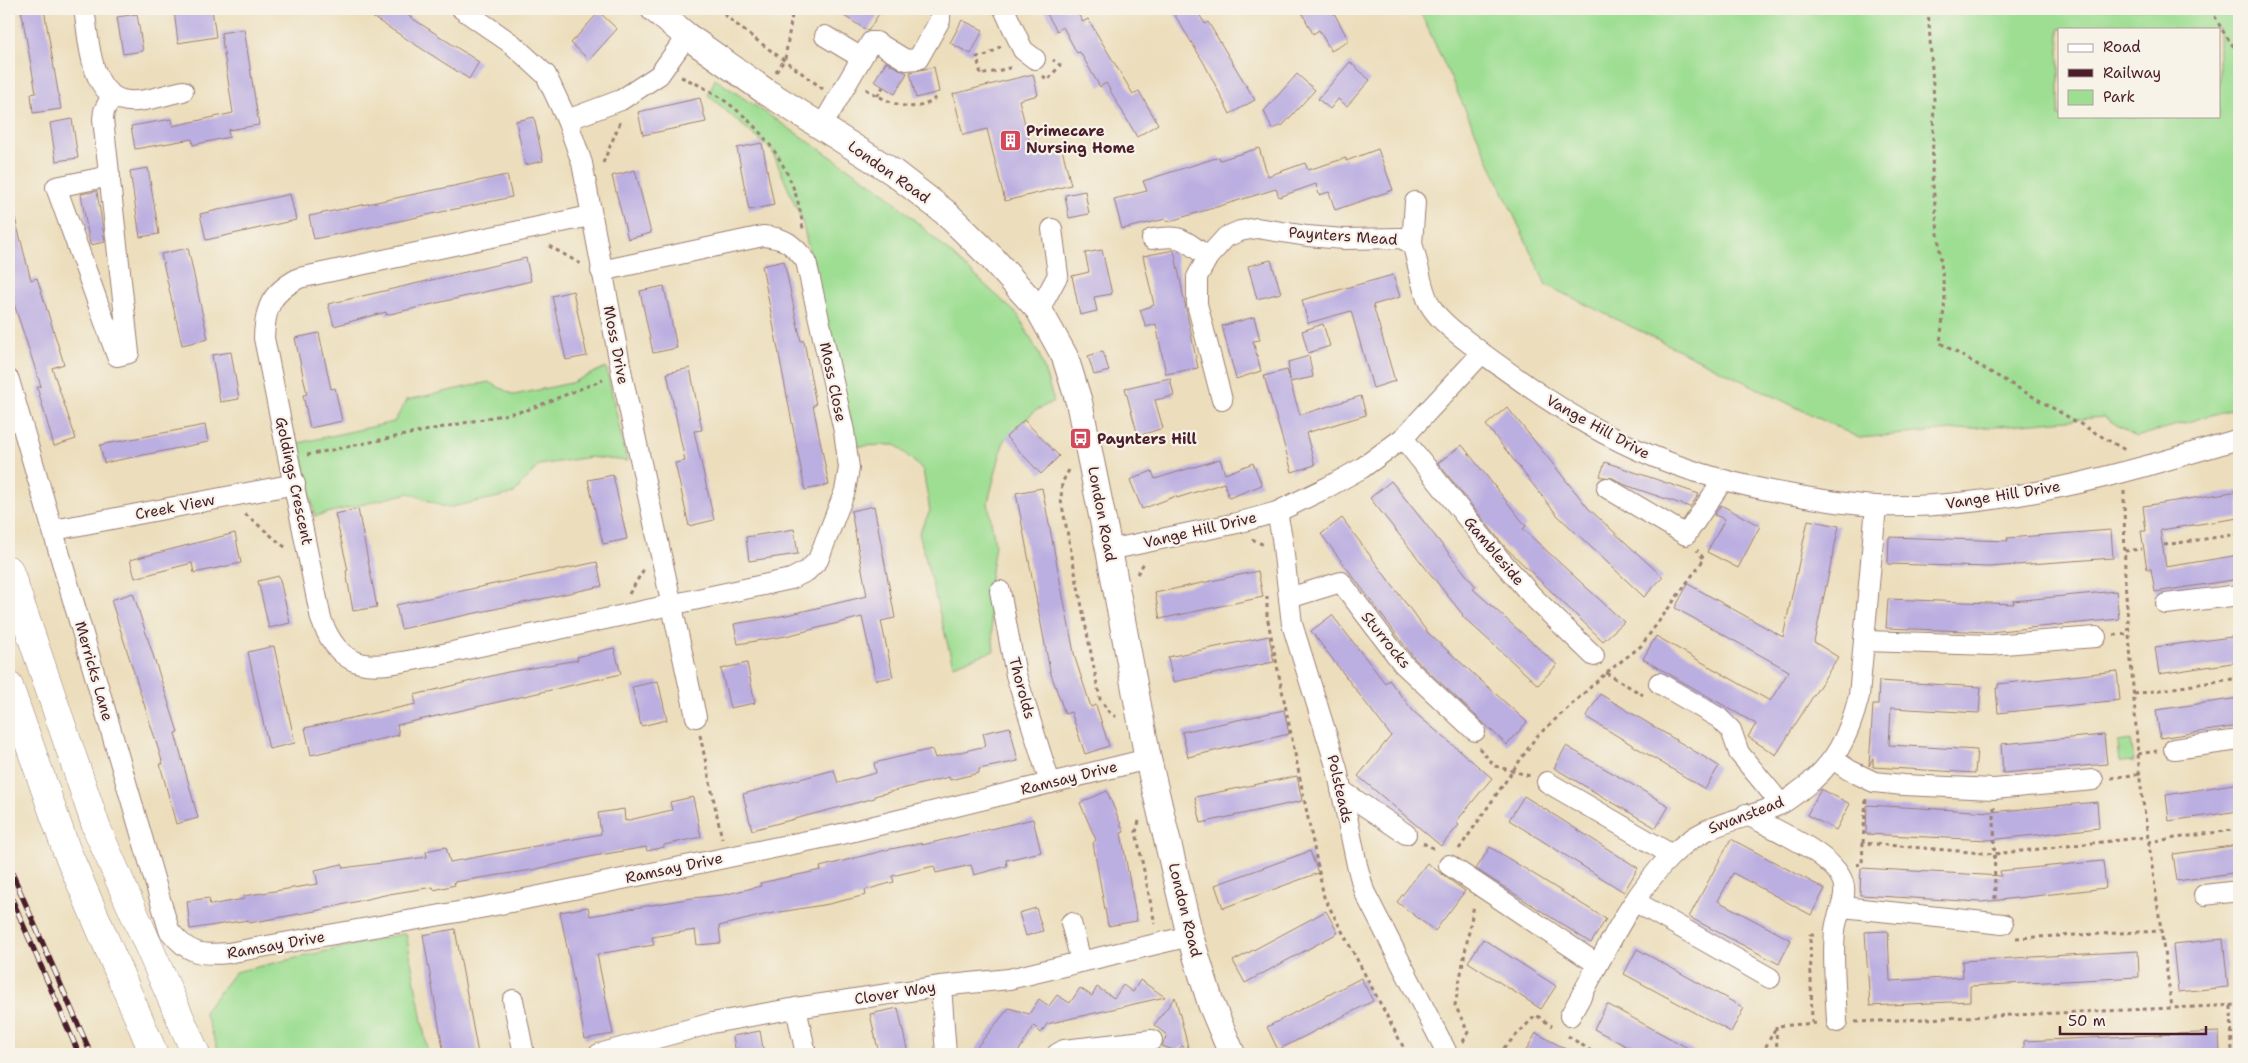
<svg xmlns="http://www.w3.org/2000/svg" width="2248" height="1063" viewBox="0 0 2248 1063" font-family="'Shantell Sans',sans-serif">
	<rect width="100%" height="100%" fill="#f7f3e8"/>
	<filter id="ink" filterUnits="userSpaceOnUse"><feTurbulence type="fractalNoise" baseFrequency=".02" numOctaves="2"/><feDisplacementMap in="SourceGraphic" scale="10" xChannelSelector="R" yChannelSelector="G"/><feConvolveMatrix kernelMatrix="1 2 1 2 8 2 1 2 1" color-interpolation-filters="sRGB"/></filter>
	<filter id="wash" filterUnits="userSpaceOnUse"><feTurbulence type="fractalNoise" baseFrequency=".0096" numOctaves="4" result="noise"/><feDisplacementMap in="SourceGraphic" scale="20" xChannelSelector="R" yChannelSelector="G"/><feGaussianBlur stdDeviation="1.12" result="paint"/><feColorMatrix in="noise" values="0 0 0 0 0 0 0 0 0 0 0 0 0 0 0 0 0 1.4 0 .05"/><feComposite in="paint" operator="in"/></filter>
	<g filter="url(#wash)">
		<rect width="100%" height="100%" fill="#ecdebc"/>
		<g fill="#9ede93" stroke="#747e5f" fill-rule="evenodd">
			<path d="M1419,9H2239V407L2136,437L2104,417L1859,438L1546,285ZM2059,29H2219V116H2059Z"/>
			<path d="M715,79L884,192L1018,315L1039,354L1054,401L1035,411L1004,440L988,502L995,544L988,592L994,651L953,665L919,533L930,511L923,470L896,445L856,446L802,221L772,151L708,95Z"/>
			<path d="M606,367L627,461L590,457L539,465L513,494L447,508L409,493L315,516L299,443L394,422L407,400L489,382L514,395L571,383Z"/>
			<path d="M2131,740L2134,761L2120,762L2118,742Z"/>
			<path d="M406,933L428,1054H220L204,1012L235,972Z"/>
		</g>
		<g id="blocks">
			<g fill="#bbaee1">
				<path d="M21,9H44L61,109L33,113L31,94L36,93Z"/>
				<path d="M183,9H212L216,37L178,43L174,10Z"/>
				<path d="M360,9H398L479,62L469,79Z"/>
				<path d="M833,9H882L868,31Z"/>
				<path d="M1044,9H1075L1083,22L1088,19L1133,94L1139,91L1158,124L1137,137L1106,83L1100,87L1080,52L1077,53L1063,27L1057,31Z"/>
				<path d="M1171,9H1196L1205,24L1208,22L1255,100L1230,114L1204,63Z"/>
				<path d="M1300,9H1332L1349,41L1331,51L1319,30L1313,34Z"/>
				<path d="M599,12L617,29L589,60L571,43Z"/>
				<path d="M137,14L143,51L123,54L117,17Z"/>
				<path d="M962,20L983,30L971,54L950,43Z"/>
				<path d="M244,29L259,125L228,130L229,137L193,145L192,139L135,149L131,126L172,119L173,126L233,113L221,33Z"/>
				<path d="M886,62L907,73L895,94L874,81Z"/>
				<path d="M1350,62L1370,80L1347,106L1338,99L1330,109L1318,99Z"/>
				<path d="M934,67L939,92L916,98L910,72Z"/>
				<path d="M1033,74L1038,95L1019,100L1032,152L1061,145L1071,185L1005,201L987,129L963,135L953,94Z"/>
				<path d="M1297,74L1315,90L1283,125L1272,129L1264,111Z"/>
				<path d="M700,98L706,122L643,135L638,112Z"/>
				<path d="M534,117L543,161L525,165L516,121Z"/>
				<path d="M72,119L78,158L56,161L50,123Z"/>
				<path d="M762,143L774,205L749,210L737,148Z"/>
				<path d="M1259,148L1268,176L1305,163L1308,170L1346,158V161L1378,149L1393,190L1335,210L1329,192L1319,195L1316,184L1279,197L1276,189L1167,222L1166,219L1122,229L1114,199L1147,191L1143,181L1219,157L1220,160Z"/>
				<path d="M148,168L159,234L140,237L130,171Z"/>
				<path d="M635,170L651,233L628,239L612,176Z"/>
				<path d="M507,175L512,197L314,239L309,216Z"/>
				<path d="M97,191L105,242L90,245L81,194Z"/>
				<path d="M1085,191L1089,214L1069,218L1065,195Z"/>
				<path d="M290,194L296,220L206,240L200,214Z"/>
				<path d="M14,214L31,280L37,278L64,364L52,368L76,439L54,446L37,387L41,386L9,289V215Z"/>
				<path d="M188,248L208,339L182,345L161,254Z"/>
				<path d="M1102,250L1112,294L1094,297L1097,311L1080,315L1072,276L1089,272L1085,253Z"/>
				<path d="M1174,250L1198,368L1166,374L1156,324L1146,327L1140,310L1154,305L1143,256Z"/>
				<path d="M526,258L531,281L386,315V312L334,326L328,304Z"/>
				<path d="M1271,260L1281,293L1257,299L1248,266Z"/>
				<path d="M784,261L801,341H804L816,405H813L829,485L805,490L762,266Z"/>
				<path d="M1393,275L1400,297L1373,305L1395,381L1373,388L1351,311L1308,323L1302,300Z"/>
				<path d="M664,286L677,348L653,353L640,291Z"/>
				<path d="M573,291L587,356L566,360L552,296Z"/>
				<path d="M1254,317L1260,340L1253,341L1261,371L1236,379L1222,326Z"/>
				<path d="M1323,324L1330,346L1308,353L1302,331Z"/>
				<path d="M319,333L331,389L335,388L342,421L310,428L303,395L307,394L295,338Z"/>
				<path d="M1103,351L1109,371L1094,375L1088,356Z"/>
				<path d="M231,352L239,399L220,402L212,355Z"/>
				<path d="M1309,356L1313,377L1290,382L1300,415L1361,396L1366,415L1306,433L1315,465L1292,472L1264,376L1287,370L1290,380L1288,362Z"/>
				<path d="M690,368L702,430L694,431L714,520L689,526L675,463L685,461L667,373Z"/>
				<path d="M1170,378L1174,396L1155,400L1163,428L1138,436L1125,388Z"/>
				<path d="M1507,407L1589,509L1663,577L1644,597L1557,515L1486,425Z"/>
				<path d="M1024,420L1059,456L1041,474L1006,437Z"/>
				<path d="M205,425L208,442L104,463L100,445Z"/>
				<path d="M1462,445L1526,526L1523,529L1624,622L1603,641L1505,547L1438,463Z"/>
				<path d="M1220,459L1225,474L1253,463L1262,485L1229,498L1224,483L1177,498L1176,496L1142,509L1130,480L1152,471L1155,479Z"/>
				<path d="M1605,462L1699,494L1690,507L1625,485L1613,478L1603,477L1600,476Z"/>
				<path d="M613,475L627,539L603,544L588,480Z"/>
				<path d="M1391,481L1476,587L1473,589L1557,665L1538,685L1462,616L1463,615L1370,498Z"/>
				<path d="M1042,488L1075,658L1091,707L1096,705L1109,746L1085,754L1071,712L1065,714L1050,671L1016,493Z"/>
				<path d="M2239,491V518L2160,530L2166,567L2239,555V579L2155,592L2151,569H2147L2141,531H2146L2143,506Z"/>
				<path d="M1721,505L1760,526L1738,568L1707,552L1725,519L1714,515Z"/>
				<path d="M874,506L895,618L881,621L893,677L876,680L862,617L786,636L738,644L734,624L787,615L867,596L851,511Z"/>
				<path d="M358,509L377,607L353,611L346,571L348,570L335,514Z"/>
				<path d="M1342,518L1428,633L1527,722L1507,745L1414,658L1321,534Z"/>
				<path d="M1808,520L1839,526L1814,642L1838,657L1776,755L1748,737L1756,724L1643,659L1656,636L1770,701L1789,671L1675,608L1688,584L1783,637Z"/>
				<path d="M794,529L798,554L749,561L746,537Z"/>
				<path d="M2111,530L2113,558L1989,567L1888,564L1889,537L2008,541L2007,538Z"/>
				<path d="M235,533L241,563L194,573L192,563L135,578L130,560Z"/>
				<path d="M597,562L602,586L401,629L396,605Z"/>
				<path d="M1258,571L1263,597L1160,619L1155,593Z"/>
				<path d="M279,576L290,623L269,628L258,581Z"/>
				<path d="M2116,591L2119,619L1990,632L1886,628L1888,599L2014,604L2013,601Z"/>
				<path d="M133,593L178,732L175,733L198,818L176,824L160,764H163L111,600Z"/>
				<path d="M1332,615L1385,683L1389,680L1414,712L1492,778L1456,822L1459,825L1441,846L1358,776L1391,736L1311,631Z"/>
				<path d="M1269,636L1274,662L1173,682L1168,657Z"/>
				<path d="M2239,636V662L2159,674L2155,647Z"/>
				<path d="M274,646L295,743L269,749L248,652Z"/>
				<path d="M614,648L621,674L397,725L399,735L311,755L305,728L416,704L414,695L508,672L578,660L577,657Z"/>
				<path d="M747,663L755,703L730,708L721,669Z"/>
				<path d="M2117,671L2120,700L1998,713L1996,688H1998V684Z"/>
				<path d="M658,681L667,720L641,726L632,687Z"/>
				<path d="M1879,681L1981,687L1979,713L1891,708L1889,745L1977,750L1975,773L1873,767V758L1869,766L1873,705H1878Z"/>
				<path d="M1600,694L1719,766L1705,789L1586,717Z"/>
				<path d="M2239,698V726L2160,738L2156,710Z"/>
				<path d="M1284,710L1289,734L1188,757L1182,732Z"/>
				<path d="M1010,727L1018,761L979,769V773L950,780L949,777L874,796L875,798L752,830L743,794L834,770L838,783L876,773L874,763L932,749L935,758L986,746L983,733Z"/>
				<path d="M2104,735L2107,764L2003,773L2001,744Z"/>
				<path d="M1566,746L1669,806L1656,828L1554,768Z"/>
				<path d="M1297,776L1302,801L1201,823L1195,797Z"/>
				<path d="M2239,783V811L2169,821L2166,795Z"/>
				<path d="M1821,789L1850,804L1836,830L1807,815Z"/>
				<path d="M1107,791L1124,832L1121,833L1137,921L1108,926L1093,843L1096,840L1080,803Z"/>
				<path d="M1524,796L1638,868L1624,892L1509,820Z"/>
				<path d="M693,797L701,837L664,845V847L647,851L646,847L594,856L532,870L454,882L455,885L434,890L433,887L389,894L315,911L249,923L248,920L190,929L187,901L209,898L210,905L244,899V896L318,884L315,870L342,864L343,868L427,857L426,851L446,847L450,862L601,834L598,813L624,809L625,821L672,810L670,802Z"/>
				<path d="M2097,802L2099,828L1989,840L1866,834L1867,805L1991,812Z"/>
				<path d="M1033,819L1041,852L1006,860L1007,866L974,875L971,865L936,873L934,866L892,876L894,882L865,890L866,895L829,904L768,914L719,926L721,943L697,945L695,930L652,937L654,945L597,954L613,1034L585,1039L560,912L588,907L590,916L692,898L723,895L761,886L760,883L821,870L820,867L886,850L921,843L922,845Z"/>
				<path d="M1731,839L1825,889L1811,915L1733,873L1718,901L1791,940L1779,964L1689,917Z"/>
				<path d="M2239,845V872L2177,881L2173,854Z"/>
				<path d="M1490,847L1606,919L1591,943L1476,869Z"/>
				<path d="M1310,851L1318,873L1223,908L1215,885Z"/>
				<path d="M2103,861L2106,888L1981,902L1860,895L1861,868L2001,876L2000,871Z"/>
				<path d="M1427,863L1465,891L1435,931L1397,902Z"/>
				<path d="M1036,908L1043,931L1026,936L1019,913Z"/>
				<path d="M1326,911L1338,933L1245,983L1233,961Z"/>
				<path d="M455,929L478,1054H444L423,935Z"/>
				<path d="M1888,931L1890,981L1963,977L1962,961L2138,951L2139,977L1970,986V1001L1870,1006L1865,932Z"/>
				<path d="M1483,939L1556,986L1541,1009L1468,962Z"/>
				<path d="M2223,939L2228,987L2178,992L2173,944Z"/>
				<path d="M1637,949L1744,1008L1731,1032L1624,974Z"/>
				<path d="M1361,978L1373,1001L1278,1050L1267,1027Z"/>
				<path d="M1140,980L1165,997L1047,1024L1041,1033L1034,1026L1017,1054H971L1009,1008L1029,1014L1039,999L1049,1006L1057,995L1070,1003L1080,988L1092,996L1097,987L1114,998L1123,985L1133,992Z"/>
				<path d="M1175,997L1182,1023L1189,1051L1182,1046L1176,1051L1162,1046L1167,1035L1154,1025Z"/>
				<path d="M1607,1004L1699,1054H1641L1594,1029Z"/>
				<path d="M898,1008L908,1054H879L870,1014Z"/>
				<path d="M760,1031L764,1054H736L733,1036Z"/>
				<path d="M2219,1032L2220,1054H2024V1041Z"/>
				<path d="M1536,1033L1575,1054H1524Z"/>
			</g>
		</g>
	</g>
	<g filter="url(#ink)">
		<use href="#blocks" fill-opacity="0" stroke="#9b7e74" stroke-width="1"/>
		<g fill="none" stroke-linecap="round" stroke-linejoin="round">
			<defs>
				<g id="minor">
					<path d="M84,9C90,43 89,105 137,101C152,100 168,94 183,91"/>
					<path d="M462,9L512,44L546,75L567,120"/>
					<path d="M1004,9L1023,50L1035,59"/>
					<path d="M687,36L659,75L621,100L567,120L582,163L622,375L696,717"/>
					<path d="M825,36L860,57"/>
					<path d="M822,126L871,42H876L906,60L918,59L940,20V9"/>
					<path d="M110,176L56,187L117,356L129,353L103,119L104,111L112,95"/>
					<path d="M590,216L299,278C271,293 265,307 264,338L321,619C343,679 378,666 429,657L791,579L807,571L818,560L845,491L849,468L844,431L806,261C792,243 785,238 763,236L601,271"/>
					<path d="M1152,239C1183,234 1183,240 1208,257"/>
					<path d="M1412,244L1415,202"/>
					<path d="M1039,310L1058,275L1052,229"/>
					<path d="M9,380L169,930C187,953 200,956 228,953L486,907L846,833L1148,759"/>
					<path d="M1222,400L1197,304V277L1208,257L1226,237L1240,231L1257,228L1307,236L1344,239L1401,238L1412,244C1419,263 1420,287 1430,305C1441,324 1465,339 1482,353"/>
					<path d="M1403,438L1498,557L1533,597L1594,656"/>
					<path d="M1607,488L1686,535L1723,480"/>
					<path d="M1277,512L1282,538L1292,624L1337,769L1357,865L1364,891L1446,1051"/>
					<path d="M54,530L295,484"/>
					<path d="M1109,550L1237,523L1277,512L1328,487L1362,468L1403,438L1482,353C1526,385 1571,418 1621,442C1670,466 1724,482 1777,492C1810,498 1843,504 1877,506C2001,510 2121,474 2239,439"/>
					<path d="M1000,591L1016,675L1050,783"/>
					<path d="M1289,598L1341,582L1403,664L1475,731"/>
					<path d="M2166,604L2239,595"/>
					<path d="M1865,641L1991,645L2096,637"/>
					<path d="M1659,683L1719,718L1731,730L1739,753L1781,804"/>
					<path d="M2174,749L2239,740"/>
					<path d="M1833,759L1849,770L1874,782L1903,785L1994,789L2093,780"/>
					<path d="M1547,782L1672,855"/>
					<path d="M1341,790L1406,834"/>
					<path d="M1746,814C1772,829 1841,856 1844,887C1846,904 1836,915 1835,931C1832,961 1836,993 1837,1022"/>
					<path d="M1449,865L1597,964"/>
					<path d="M2204,895L2239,891"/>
					<path d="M1636,902L1770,978"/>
					<path d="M1843,907L2003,924"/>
					<path d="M1071,923L1081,961"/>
					<path d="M941,986L946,1054"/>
					<path d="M513,1000L524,1054"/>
					<path d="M796,1008L806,1054"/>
					<path d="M1570,1016C1600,964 1627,899 1671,856C1708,820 1736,823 1779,805C1787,801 1794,795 1801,790C1835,765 1849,736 1859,696L1876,506"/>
					<path d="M599,1054L712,1023L796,1008L941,986L1009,979L1190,936"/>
					<path d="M1057,1054L1064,1050L1152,1040"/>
				</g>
				<path id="major" d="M654,9L687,36L765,91L893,172L946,213L992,258L1039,310L1065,357L1079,402L1109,550L1148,759L1190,936L1211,1004L1232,1054"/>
				<g id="highway">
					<path d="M9,570L97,829L196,1054"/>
					<path d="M9,686L66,849L154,1054"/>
				</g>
			</defs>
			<use href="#minor" stroke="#9b7e74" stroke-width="22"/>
			<use href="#major" stroke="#9b7e74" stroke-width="28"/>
			<use href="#highway" stroke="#9b7e74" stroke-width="29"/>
			<g stroke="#9b7e74" stroke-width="3" stroke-dasharray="4 4" stroke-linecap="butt">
				<path d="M718,9C751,38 788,62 823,89"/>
				<path d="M1928,9L1934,100L1932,176L1945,300L1940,343L2127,451"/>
				<path d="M2211,9L2222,30L2239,54"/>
				<path d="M1001,46L988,55L977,57L981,75L1013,67"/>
				<path d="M776,72L785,59L793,9"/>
				<path d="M1043,76L1048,80L1060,65L1053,60"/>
				<path d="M681,77C745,102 797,161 803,230"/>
				<path d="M866,89C887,102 918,118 938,95"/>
				<path d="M877,96L883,87"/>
				<path d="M603,163L621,120"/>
				<path d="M549,246L581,264"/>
				<path d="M307,455L527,410L603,380"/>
				<path d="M1069,470L1062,483L1061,500L1100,699L1108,711L1116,717"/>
				<path d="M2124,491L2125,581L2140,780L2172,1008"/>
				<path d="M245,514L286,548"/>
				<path d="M1252,539L1264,545"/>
				<path d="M2164,545L2239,534"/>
				<path d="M2125,551L2142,549"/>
				<path d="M1137,574L1144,563"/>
				<path d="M629,594L644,569"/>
				<path d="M1267,596V616L1324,897L1407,1054"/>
				<path d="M2114,635L2129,634"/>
				<path d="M1606,673L1643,695"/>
				<path d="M2134,694L2239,678"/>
				<path d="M700,735L722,839"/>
				<path d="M1479,748L1495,766L1530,776"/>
				<path d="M2138,754L2157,751"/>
				<path d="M2111,778L2139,774"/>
				<path d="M1994,807L1995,902"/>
				<path d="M1139,821L1136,832L1155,924"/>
				<path d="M2148,842L2239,829"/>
				<path d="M1423,843L1437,850"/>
				<path d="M1863,843L1866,798"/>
				<path d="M1459,849L1536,737L1606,673L1641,646L1704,559L1697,550"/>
				<path d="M1856,865L1862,864L1863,843L1994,854L2147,837"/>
				<path d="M2016,938L2161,931"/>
				<path d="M2231,1006L2232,1054"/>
				<path d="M1855,1022L2239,1005"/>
				<path d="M1812,1023L1810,935H1816"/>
				<path d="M1568,1036L1596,1054"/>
				<path d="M1463,1042L1468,1032L1455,1005L1474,905"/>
				<path d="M1498,1054L1536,1015L1552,1026"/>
				<path d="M1762,1054L1775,1029"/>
				<path d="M1777,1054L1776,1026L1819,1023"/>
			</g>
			<use href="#minor" stroke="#fff" stroke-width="20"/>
			<use href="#major" stroke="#fff" stroke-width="26"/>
			<use href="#highway" stroke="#fff" stroke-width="28"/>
			<defs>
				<g id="rail">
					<path d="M9,866L91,1054"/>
					<path d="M9,892L79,1054"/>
				</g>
			</defs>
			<use href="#rail" stroke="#4a1f2b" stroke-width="5.5"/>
			<use href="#rail" stroke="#f7f3e8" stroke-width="4" stroke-dasharray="11" stroke-linecap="butt"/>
		</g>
	</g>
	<defs>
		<symbol id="building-square" viewBox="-11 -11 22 22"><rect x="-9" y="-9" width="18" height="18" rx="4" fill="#d1495b" stroke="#f7f3e8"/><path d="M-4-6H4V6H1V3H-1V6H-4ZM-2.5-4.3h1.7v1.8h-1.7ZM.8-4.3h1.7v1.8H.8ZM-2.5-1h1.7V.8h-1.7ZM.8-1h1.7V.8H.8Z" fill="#fff"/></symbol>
		<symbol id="bus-square" viewBox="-11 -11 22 22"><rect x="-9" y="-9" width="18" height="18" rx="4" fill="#d1495b" stroke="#f7f3e8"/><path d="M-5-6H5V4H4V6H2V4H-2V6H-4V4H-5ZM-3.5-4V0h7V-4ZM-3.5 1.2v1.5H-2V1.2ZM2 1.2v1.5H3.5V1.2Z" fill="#fff"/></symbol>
	</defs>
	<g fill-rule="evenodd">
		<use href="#building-square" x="998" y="128" width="25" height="25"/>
		<use href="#bus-square" x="1068" y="426" width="25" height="25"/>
	</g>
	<g text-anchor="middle" stroke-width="4.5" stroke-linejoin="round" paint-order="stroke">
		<g font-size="15" font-weight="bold" fill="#4a1f2b" stroke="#f7f3e8" text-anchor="start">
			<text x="1026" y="136">Primecare<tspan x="1026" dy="17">Nursing Home</tspan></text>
			<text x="1097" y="444">Paynters Hill</text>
		</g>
		<g font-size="15" fill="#4a1f2b" stroke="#f7f3e8">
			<text transform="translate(889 172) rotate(35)" y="5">London Road</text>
			<text transform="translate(1343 236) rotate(4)" y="5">Paynters Mead</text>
			<text transform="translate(616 345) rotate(79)" y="5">Moss Drive</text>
			<text transform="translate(833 382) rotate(78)" y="5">Moss Close</text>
			<text transform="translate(1598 427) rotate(29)" y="5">Vange Hill Drive</text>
			<text transform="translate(294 481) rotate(78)" y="5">Goldings Crescent</text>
			<text transform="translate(2003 495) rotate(-9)" y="5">Vange Hill Drive</text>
			<text transform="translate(175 507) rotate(-11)" y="5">Creek View</text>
			<text transform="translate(1102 514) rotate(79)" y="5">London Road</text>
			<text transform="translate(1200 530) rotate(-13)" y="5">Vange Hill Drive</text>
			<text transform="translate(1494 551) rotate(50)" y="5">Gambleside</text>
			<text transform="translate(1386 640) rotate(51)" y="5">Sturrocks</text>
			<text transform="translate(94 671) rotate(74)" y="5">Merricks Lane</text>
			<text transform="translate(1022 688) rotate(75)" y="5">Thorolds</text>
			<text transform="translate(1069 778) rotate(-14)" y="5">Ramsay Drive</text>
			<text transform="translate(1340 789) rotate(77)" y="5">Polsteads</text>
			<text transform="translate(1746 815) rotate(-21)" y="5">Swanstead</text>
			<text transform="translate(674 868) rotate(-12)" y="5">Ramsay Drive</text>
			<text transform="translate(1185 910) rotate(76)" y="5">London Road</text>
			<text transform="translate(276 945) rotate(-10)" y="5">Ramsay Drive</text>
			<text transform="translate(895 993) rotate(-9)" y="5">Clover Way</text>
		</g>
	</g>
	<rect width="2248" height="1063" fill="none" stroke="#f7f3e8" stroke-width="30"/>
	<rect x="2058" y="28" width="162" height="90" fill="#f7f3e8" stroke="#b29e9c"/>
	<rect x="2068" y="44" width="25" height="8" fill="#ffffff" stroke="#b29e9c"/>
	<text x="2103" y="52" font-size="15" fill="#4a1f2b">Road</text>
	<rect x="2068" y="69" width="25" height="8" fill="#4a1f2b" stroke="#b29e9c"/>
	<text x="2103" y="78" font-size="15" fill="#4a1f2b">Railway</text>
	<rect x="2068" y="90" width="25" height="15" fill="#9ede93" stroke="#b29e9c"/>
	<text x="2103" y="102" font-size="15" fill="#4a1f2b">Park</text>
	<path d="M2060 1026v8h146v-8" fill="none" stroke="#4a1f2b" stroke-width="2.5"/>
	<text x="2068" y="1026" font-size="15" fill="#4a1f2b" stroke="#f7f3e8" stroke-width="4" paint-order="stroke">50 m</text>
</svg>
